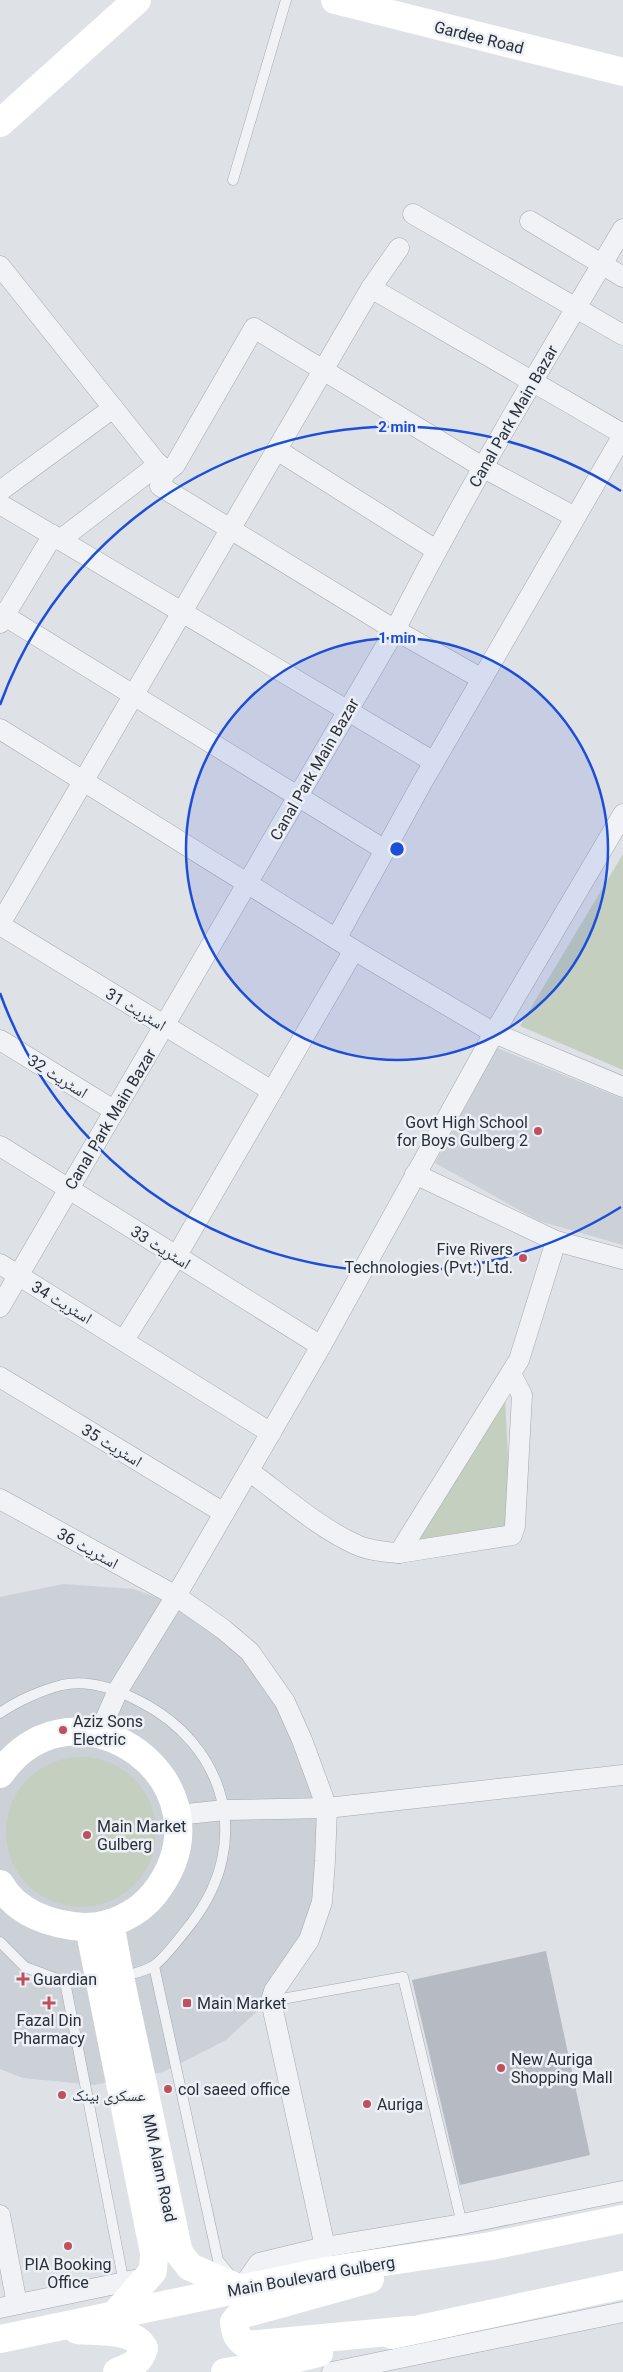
<svg xmlns="http://www.w3.org/2000/svg" width="623" height="2372" viewBox="0 0 623 2372" font-family="Roboto,'Noto Naskh Arabic',sans-serif">
	<rect width="100%" height="100%" fill="#dee1e6"/>
	<g fill="#ccd0d7">
		<path d="M497,1048L623,1099V1245L539,1221L435,1163Z"/>
		<path d="M63,1584L134,1589L200,1614L257,1656L326,1778L318,1918L278,1992L226,2040L163,2072L94,2085L23,2078L0,2069V1597Z"/>
	</g>
	<g fill="#c4cfc0">
		<path d="M623,854V1070L520,1026Z"/>
		<path d="M505,1397L511,1520L507,1529L413,1541Z"/>
		<circle cx="81" cy="1832" r="75"/>
	</g>
	<path fill="#b6bac2" d="M546,1951L590,2155L460,2185L412,1980Z"/>
	<g fill="none" stroke-linecap="round" stroke-linejoin="round">
		<defs>
			<g id="lane">
				<path d="M233,180L286,0"/>
				<path d="M0,1713C17,1701 42,1690 62,1685C89,1679 116,1689 139,1701C226,1745 253,1841 193,1921C185,1931 163,1961 153,1966C144,1972 131,1974 121,1977"/>
				<path d="M0,1942L25,1967L65,1982"/>
				<path d="M154,1966L218,2260L231,2276"/>
				<path d="M98,1977L65,1982L124,2283"/>
				<path d="M271,2001L403,1977L462,2224"/>
			</g>
			<g id="street">
				<path d="M413,214L623,335"/>
				<path d="M530,221L623,277"/>
				<path d="M0,266L165,473L160,486L395,630L482,679"/>
				<path d="M371,288L623,434"/>
				<path d="M277,450L436,550"/>
				<path d="M165,473L175,465L254,328L484,468L575,517"/>
				<path d="M0,491L113,408"/>
				<path d="M0,504L434,762"/>
				<path d="M60,540L159,464"/>
				<path d="M0,613L385,850"/>
				<path d="M0,623L53,535"/>
				<path d="M0,729L354,950L494,1033L623,1087"/>
				<path d="M0,924L371,288L399,248"/>
				<path d="M0,925L272,1091"/>
				<path d="M336,939L423,781L623,435"/>
				<path d="M0,1040L115,1111"/>
				<path d="M0,1146L321,1346"/>
				<path d="M415,1174L556,1241L623,1259"/>
				<path d="M0,1264L271,1433"/>
				<path d="M0,1307L395,630C465,493 544,361 623,229"/>
				<path d="M124,1340L176,1257L354,950"/>
				<path d="M0,1377L224,1513"/>
				<path d="M249,1471C282,1495 320,1529 357,1545C370,1551 386,1552 399,1553L512,1535L515,1526L522,1395L511,1374"/>
				<path d="M0,1499L176,1596L223,1629L250,1652L285,1702L302,1740L327,1808L325,1861L322,1902L309,1940L274,1991L271,2001L325,2247"/>
				<path d="M399,1553L519,1360L556,1241"/>
				<path d="M99,1734L118,1690L176,1596L321,1346L494,1033L623,814"/>
				<path d="M177,1815L225,1810L327,1808L623,1775"/>
				<path d="M0,2215L17,2304"/>
				<path d="M241,2289L259,2263L325,2247L462,2224L623,2191"/>
				<path d="M0,2308L149,2277"/>
				<path d="M332,2372L623,2312"/>
			</g>
		</defs>
		<use href="#lane" stroke="#a4a8af" stroke-width="11"/>
		<use href="#street" stroke="#a4a8af" stroke-width="21"/>
		<use href="#lane" stroke="#f0f2f5" stroke-width="10"/>
		<use href="#street" stroke="#f0f2f5" stroke-width="20"/>
		<g stroke="#fff" stroke-width="28">
			<path d="M335,0L623,72"/>
			<path d="M0,123L137,0"/>
			<path d="M0,1774C76,1666 240,1785 154,1894C138,1914 109,1928 84,1927C52,1925 17,1914 0,1884"/>
			<path d="M110,1923L120,1977L179,2253L190,2267L241,2289"/>
			<path d="M89,1927L154,2253L153,2271L116,2313"/>
			<path d="M370,2279L240,2315L234,2322C235,2333 237,2339 247,2345L410,2330"/>
			<path d="M77,2330C97,2332 133,2328 144,2348C140,2363 131,2366 117,2372"/>
			<path d="M392,2335L623,2285"/>
			<path d="M0,2339L331,2270L491,2246L623,2219"/>
			<path d="M225,2372L261,2367L319,2353"/>
		</g>
	</g>
	<circle cx="397" cy="849" r="211" fill="#1d4ed8" fill-opacity=".12"/>
	<g fill="none" stroke="#1d4ed8" stroke-width="2.5">
		<circle cx="397" cy="849" r="211"/>
		<path d="M621 1207A422 422 0 0 1 0 993M0 705A422 422 0 0 1 621 491"/>
	</g>
	<g fill="#be5060" stroke="#edf0f4" stroke-width="2">
		<circle cx="538" cy="1131" r="5"/>
		<circle cx="523" cy="1258" r="5"/>
		<circle cx="63" cy="1730" r="5"/>
		<circle cx="87" cy="1835" r="5"/>
		<path d="M20.5 1971.5h5v5h5v5h-5v5h-5v-5h-5v-5h5z"/>
		<path d="M46.5 1995.5h5v5h5v5h-5v5h-5v-5h-5v-5h5z"/>
		<rect x="182" y="1998" width="10" height="10" rx="2.5"/>
		<circle cx="501" cy="2068" r="5"/>
		<circle cx="168" cy="2089" r="5"/>
		<circle cx="62" cy="2095" r="5"/>
		<circle cx="367" cy="2104" r="5"/>
		<circle cx="68" cy="2246" r="5"/>
	</g>
	<g text-anchor="middle" stroke-width="5" stroke-linejoin="round" paint-order="stroke">
		<g font-size="16" fill="#292f3b" stroke="#edf0f4">
			<text transform="translate(479 37) rotate(14)" y="6">Gardee Road</text>
			<text transform="translate(513 416) rotate(-60)" y="6">Canal Park Main Bazar</text>
			<text transform="translate(314 769) rotate(-60)" y="6">Canal Park Main Bazar</text>
			<text transform="translate(136 1009) rotate(31)" y="6">اسٹریٹ 31</text>
			<text transform="translate(58 1076) rotate(32)" y="6">اسٹریٹ 32</text>
			<text transform="translate(110 1119) rotate(-59)" y="6">Canal Park Main Bazar</text>
			<text transform="translate(161 1247) rotate(32)" y="6">اسٹریٹ 33</text>
			<text transform="translate(62 1302) rotate(31)" y="6">اسٹریٹ 34</text>
			<text transform="translate(112 1445) rotate(31)" y="6">اسٹریٹ 35</text>
			<text transform="translate(88 1548) rotate(29)" y="6">اسٹریٹ 36</text>
			<text transform="translate(160 2168) rotate(78)" y="6">MM Alam Road</text>
			<text transform="translate(311 2276) rotate(-10)" y="6">Main Boulevard Gulberg</text>
		</g>
		<g font-size="16" fill="#292f3b" stroke="#edf0f4" text-anchor="start">
			<text x="528" y="1128" text-anchor="end">Govt High School<tspan x="528" dy="18">for Boys Gulberg 2</tspan></text>
			<text x="513" y="1255" text-anchor="end">Five Rivers<tspan x="513" dy="18">Technologies (Pvt.) Ltd.</tspan></text>
			<text x="73" y="1727">Aziz Sons<tspan x="73" dy="18">Electric</tspan></text>
			<text x="97" y="1832">Main Market<tspan x="97" dy="18">Gulberg</tspan></text>
			<text x="33" y="1985">Guardian</text>
			<text x="197" y="2009">Main Market</text>
			<text x="49" y="2026" text-anchor="middle">Fazal Din<tspan x="49" dy="18">Pharmacy</tspan></text>
			<text x="511" y="2065">New Auriga<tspan x="511" dy="18">Shopping Mall</tspan></text>
			<text x="178" y="2095">col saeed office</text>
			<text x="72" y="2101">عسکری بینک</text>
			<text x="377" y="2110">Auriga</text>
			<text x="68" y="2270" text-anchor="middle">PIA Booking<tspan x="68" dy="18">Office</tspan></text>
		</g>
	</g>
	<circle cx="397" cy="849" r="8" fill="#1d4ed8" stroke="#edf0f4" stroke-width="2.5"/>
	<g font-size="15" text-anchor="middle" font-weight="bold" fill="#1d4ed8" stroke="#edf0f4" stroke-width="5" stroke-linejoin="round" paint-order="stroke">
		<text x="397" y="432">2 min</text>
		<text x="397" y="643">1 min</text>
	</g>
</svg>
